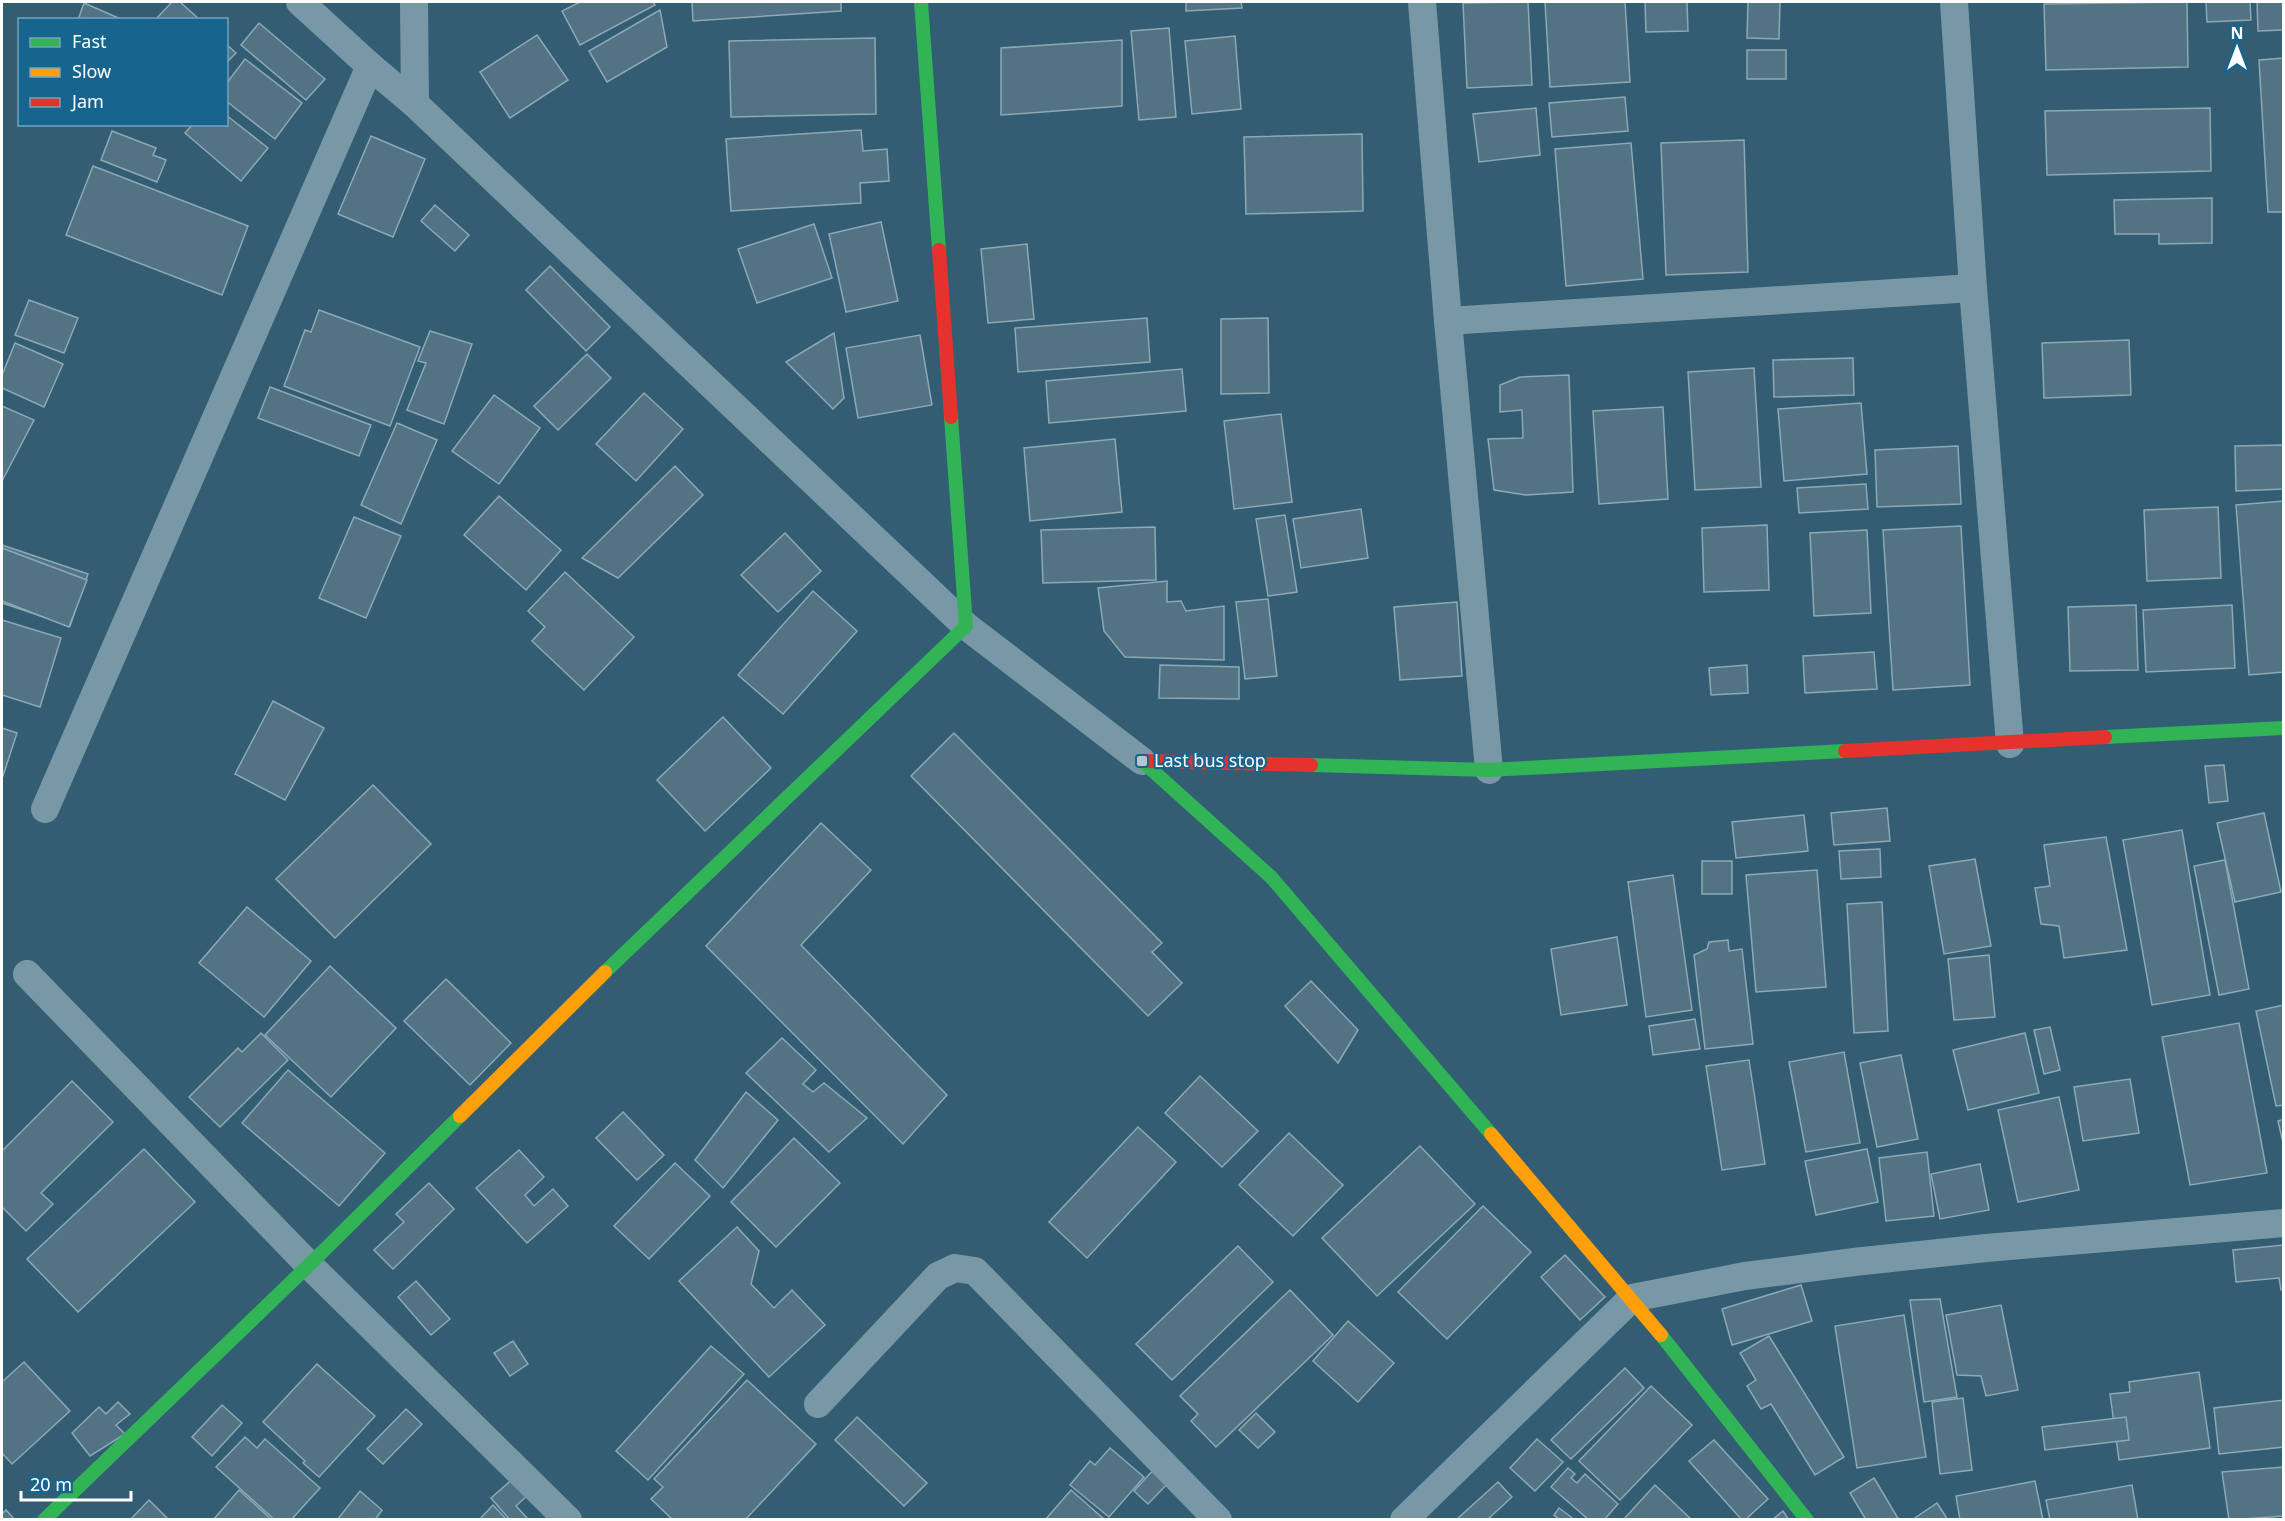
<svg xmlns="http://www.w3.org/2000/svg" width="2285" height="1521" viewBox="0 0 2285 1521" font-family="'Noto Sans',sans-serif">
	<rect width="100%" height="100%" fill="#325d73"/>
	<g fill="#517384" stroke="#8ea8b5" stroke-width="1.5">
		<path d="M172,2H180L200,20H155Z"/>
		<path d="M580,2H653L655,5L580,45L562,11Z"/>
		<path d="M692,2H841V11L693,21Z"/>
		<path d="M1186,2H1241L1242,8L1186,11Z"/>
		<path d="M1528,2L1532,85L1467,88L1463,3Z"/>
		<path d="M1545,2H1625L1630,82L1550,87Z"/>
		<path d="M1645,2H1687L1688,31L1646,32Z"/>
		<path d="M1748,2H1780L1779,39L1747,38Z"/>
		<path d="M2187,2L2188,67L2046,70L2044,4Z"/>
		<path d="M2206,2H2250L2251,20L2207,22Z"/>
		<path d="M2257,2H2284V30L2258,31Z"/>
		<path d="M84,3L123,20H78Z"/>
		<path d="M660,10L667,47L607,82L589,51Z"/>
		<path d="M259,23L325,79L306,100L241,45Z"/>
		<path d="M1169,28L1176,117L1139,120L1131,31Z"/>
		<path d="M537,35L568,80L510,118L480,72Z"/>
		<path d="M1235,36L1241,109L1192,114L1185,41Z"/>
		<path d="M875,38L876,114L731,117L729,41Z"/>
		<path d="M1122,40V106L1001,115V48Z"/>
		<path d="M226,44L236,53L226,63Z"/>
		<rect x="1747" y="50" width="39" height="29"/>
		<path d="M2284,58V212H2268L2259,60Z"/>
		<path d="M245,59L302,103L275,139L226,101V84Z"/>
		<path d="M1625,97L1628,131L1552,137L1549,103Z"/>
		<path d="M1536,108L1540,155L1479,162L1473,114Z"/>
		<path d="M2210,108L2211,171L2047,175L2045,111Z"/>
		<path d="M226,115L268,148L241,181L185,133L193,124H226Z"/>
		<path d="M861,130L863,151L887,149L889,181L860,183L861,203L731,211L726,139Z"/>
		<path d="M112,131L156,148L153,155L166,160L157,182L101,160Z"/>
		<path d="M1362,134L1363,211L1246,214L1244,137Z"/>
		<path d="M371,136L425,159L393,237L338,214Z"/>
		<path d="M1744,140L1748,272L1666,275L1661,143Z"/>
		<path d="M1631,143L1643,279L1566,286L1555,149Z"/>
		<path d="M93,166L248,226L222,295L66,235Z"/>
		<path d="M2212,198V243L2159,244V234H2115L2114,200Z"/>
		<path d="M435,205L469,235L455,251L421,221Z"/>
		<path d="M881,222L898,301L846,312L829,234Z"/>
		<path d="M814,224L832,278L757,303L738,249Z"/>
		<path d="M1027,244L1034,319L988,323L981,249Z"/>
		<path d="M550,266L610,327L586,351L526,290Z"/>
		<path d="M29,300L78,318L64,353L15,335Z"/>
		<path d="M319,310L420,347L390,426L284,386L305,330L311,332Z"/>
		<path d="M1147,318L1150,362L1018,372L1015,328Z"/>
		<path d="M1268,318L1269,393L1221,394V319Z"/>
		<path d="M430,331L472,344L444,424L407,410L426,363L418,361Z"/>
		<path d="M834,333L844,398L833,409L786,362Z"/>
		<path d="M920,335L932,405L858,418L846,348Z"/>
		<path d="M2129,340L2131,395L2044,398L2042,343Z"/>
		<path d="M15,343L63,364L44,407L2,388V375Z"/>
		<path d="M587,354L611,378L558,430L534,406Z"/>
		<path d="M1853,358L1854,395L1774,397L1773,360Z"/>
		<path d="M1754,368L1761,487L1695,490L1688,372Z"/>
		<path d="M1182,369L1186,411L1049,423L1046,381Z"/>
		<path d="M1569,375L1573,492L1526,495L1494,490L1488,439L1523,438L1522,410L1500,412V385L1520,377Z"/>
		<path d="M270,387L371,425L359,456L258,418Z"/>
		<path d="M644,393L683,429L636,481L596,444Z"/>
		<path d="M494,395L540,428L499,484L452,451Z"/>
		<path d="M1861,403L1867,474L1784,481L1778,409Z"/>
		<path d="M2,406L34,420L2,481Z"/>
		<path d="M1663,407L1668,499L1599,504L1593,411Z"/>
		<path d="M1281,414L1292,502L1234,509L1224,421Z"/>
		<path d="M397,423L437,440L401,524L361,505Z"/>
		<path d="M1115,439L1122,512L1030,521L1024,448Z"/>
		<path d="M2284,445V489L2236,491L2235,446Z"/>
		<path d="M1958,446L1961,504L1877,507L1875,450Z"/>
		<path d="M675,466L703,495L618,578L582,558Z"/>
		<path d="M1866,484L1868,509L1799,513L1797,488Z"/>
		<path d="M499,496L561,550L526,590L464,535Z"/>
		<path d="M2284,501V672L2249,675L2236,505Z"/>
		<path d="M2218,507L2221,578L2147,581L2144,510Z"/>
		<path d="M1361,509L1368,558L1301,568L1293,519Z"/>
		<path d="M1285,515L1297,592L1268,596L1256,519Z"/>
		<path d="M354,517L401,536L366,618L319,598Z"/>
		<path d="M1767,525L1769,590L1704,592L1702,528Z"/>
		<path d="M1961,526L1970,685L1893,690L1883,530Z"/>
		<path d="M1155,527L1156,580L1043,583L1041,530Z"/>
		<path d="M1867,530L1871,613L1814,616L1810,533Z"/>
		<path d="M785,533L821,571L778,612L741,575Z"/>
		<path d="M2,545L88,574L70,626L2,603Z"/>
		<path d="M2,548L87,580L69,627L2,601Z"/>
		<path d="M565,572L634,637L584,690L532,641L545,627L528,611Z"/>
		<path d="M1167,581V602L1181,601L1186,611L1224,606V660L1125,657L1104,631L1098,588Z"/>
		<path d="M813,591L857,631L783,714L738,675Z"/>
		<path d="M1268,599L1277,676L1245,679L1236,602Z"/>
		<path d="M1457,602L1462,676L1400,680L1394,607Z"/>
		<path d="M2136,605L2138,670L2070,671L2068,607Z"/>
		<path d="M2232,605L2235,668L2146,672L2143,610Z"/>
		<path d="M2,620L61,638L40,707L2,695Z"/>
		<path d="M1874,652L1877,689L1805,693L1803,656Z"/>
		<path d="M1160,665L1239,667V699L1159,698Z"/>
		<path d="M1747,665L1748,693L1711,695L1709,668Z"/>
		<path d="M273,701L324,728L285,800L235,774Z"/>
		<path d="M723,717L771,768L705,831L657,780Z"/>
		<path d="M2,728L17,733L2,779Z"/>
		<path d="M954,733L1162,943L1152,952L1182,983L1148,1016L911,776Z"/>
		<path d="M2224,765L2228,801L2209,803L2205,766Z"/>
		<path d="M373,785L431,844L335,938L276,879Z"/>
		<path d="M1887,808L1890,841L1834,845L1831,813Z"/>
		<path d="M2264,813L2281,892L2235,902L2217,823Z"/>
		<path d="M1804,815L1808,851L1736,858L1732,822Z"/>
		<path d="M821,823L871,870L801,945L947,1095L903,1144L706,946Z"/>
		<path d="M2182,830L2210,995L2152,1005L2123,840Z"/>
		<path d="M2106,837L2127,950L2064,958L2059,926L2041,924L2035,888L2050,886L2044,845Z"/>
		<path d="M1880,849L1881,877L1841,879L1839,851Z"/>
		<path d="M1975,859L1991,946L1944,954L1929,866Z"/>
		<path d="M2225,860L2249,989L2219,995L2194,866Z"/>
		<rect x="1702" y="861" width="30" height="33"/>
		<path d="M1817,870L1826,987L1756,992L1746,875Z"/>
		<path d="M1673,875L1692,1010L1646,1017L1628,882Z"/>
		<path d="M1882,902L1888,1031L1854,1033L1847,904Z"/>
		<path d="M247,907L311,961L264,1017L199,963Z"/>
		<path d="M1617,937L1627,1005L1561,1015L1551,949Z"/>
		<path d="M1728,940L1729,951L1742,949L1753,1044L1705,1049L1694,955L1707,949L1709,942Z"/>
		<path d="M1989,955L1995,1017L1954,1020L1948,959Z"/>
		<path d="M330,966L396,1028L331,1097L265,1035Z"/>
		<path d="M446,979L511,1043L470,1085L404,1021Z"/>
		<path d="M1311,981L1358,1030L1338,1063L1285,1006Z"/>
		<path d="M2284,1005V1105L2276,1106L2256,1011Z"/>
		<path d="M1695,1019L1700,1049L1653,1055L1649,1026Z"/>
		<path d="M2239,1023L2267,1173L2190,1185L2162,1037Z"/>
		<path d="M2050,1027L2060,1070L2044,1074L2034,1030Z"/>
		<path d="M261,1033L288,1060L220,1127L189,1097L238,1048L242,1052Z"/>
		<path d="M2025,1033L2039,1093L1968,1110L1953,1050Z"/>
		<path d="M782,1038L816,1070L803,1084L813,1092L824,1083L867,1118L829,1152L746,1073Z"/>
		<path d="M1844,1052L1860,1143L1806,1152L1789,1062Z"/>
		<path d="M1901,1055L1918,1139L1877,1147L1860,1063Z"/>
		<path d="M1749,1060L1765,1164L1722,1170L1706,1066Z"/>
		<path d="M288,1070L385,1153L339,1206L242,1123Z"/>
		<path d="M1200,1076L1258,1131L1222,1167L1165,1113Z"/>
		<path d="M2130,1079L2139,1133L2083,1141L2074,1087Z"/>
		<path d="M72,1081L113,1122L41,1193L53,1204L26,1231L2,1207V1151Z"/>
		<path d="M746,1092L778,1120L723,1188L695,1160Z"/>
		<path d="M2059,1097L2079,1190L2018,1202L1998,1110Z"/>
		<path d="M623,1112L664,1155L637,1180L596,1138Z"/>
		<path d="M2284,1119V1147L2278,1121Z"/>
		<path d="M1138,1127L1176,1162L1087,1258L1049,1222Z"/>
		<path d="M1289,1133L1343,1185L1293,1236L1239,1185Z"/>
		<path d="M794,1138L840,1183L776,1247L731,1202Z"/>
		<path d="M1420,1146L1475,1204L1377,1296L1322,1238Z"/>
		<path d="M144,1149L195,1202L78,1312L27,1259Z"/>
		<path d="M1867,1149L1878,1202L1816,1215L1805,1161Z"/>
		<path d="M519,1150L544,1177L525,1195L534,1206L553,1189L568,1206L527,1243L476,1188Z"/>
		<path d="M1927,1152L1934,1216L1886,1221L1879,1158Z"/>
		<path d="M675,1163L710,1196L649,1259L614,1226Z"/>
		<path d="M1980,1164L1989,1210L1940,1219L1931,1174Z"/>
		<path d="M429,1183L454,1209L393,1269L374,1250L404,1222L396,1214Z"/>
		<path d="M1483,1206L1531,1252L1447,1339L1398,1292Z"/>
		<path d="M737,1227L759,1251L751,1284L774,1308L792,1290L825,1325L769,1377L679,1281Z"/>
		<path d="M2284,1245V1290H2281L2279,1278L2236,1282L2233,1250Z"/>
		<path d="M1238,1246L1273,1282L1172,1380L1136,1344Z"/>
		<path d="M1565,1255L1605,1297L1580,1320L1541,1277Z"/>
		<path d="M416,1281L450,1319L431,1335L398,1297Z"/>
		<path d="M1801,1285L1812,1321L1732,1345L1722,1309Z"/>
		<path d="M1290,1290L1333,1335L1216,1447L1191,1421L1198,1414L1180,1396Z"/>
		<path d="M1940,1299L1957,1397L1924,1402L1910,1300Z"/>
		<path d="M2001,1305L2018,1390L1986,1396L1981,1376L1957,1375L1946,1315Z"/>
		<path d="M1904,1315L1926,1457L1857,1468L1835,1326Z"/>
		<path d="M1348,1321L1394,1363L1358,1402L1313,1361Z"/>
		<path d="M1769,1336L1844,1457L1815,1475L1771,1404L1761,1409L1747,1386L1756,1380L1740,1353Z"/>
		<path d="M513,1341L528,1364L510,1376L494,1353Z"/>
		<path d="M711,1346L744,1374L648,1480L616,1451Z"/>
		<path d="M24,1362L70,1411L12,1464L2,1453V1382Z"/>
		<path d="M317,1364L375,1416L319,1477L303,1463L305,1461L263,1422Z"/>
		<path d="M1625,1368L1644,1388L1571,1459L1551,1440Z"/>
		<path d="M2199,1372L2210,1448L2119,1460L2110,1394L2130,1392L2129,1382Z"/>
		<path d="M747,1380L816,1444L745,1520H673L651,1499L663,1487L654,1479Z"/>
		<path d="M1651,1386L1692,1425L1620,1500L1579,1461Z"/>
		<path d="M1963,1398L1972,1470L1940,1474L1932,1402Z"/>
		<path d="M2284,1400V1447L2219,1454L2214,1408Z"/>
		<path d="M118,1402L130,1414L116,1425L125,1434L90,1456L72,1433L99,1407L106,1414Z"/>
		<path d="M222,1405L242,1423L212,1456L192,1437Z"/>
		<path d="M406,1409L422,1424L383,1464L367,1449Z"/>
		<path d="M1256,1413L1275,1432L1258,1448L1239,1430Z"/>
		<path d="M857,1417L927,1483L904,1506L835,1440Z"/>
		<path d="M2126,1417L2129,1440L2045,1450L2042,1427Z"/>
		<path d="M245,1437L257,1448L265,1439L320,1488L291,1520H275L216,1467Z"/>
		<path d="M1537,1439L1563,1462L1535,1491L1510,1468Z"/>
		<path d="M1714,1440L1768,1499L1745,1520H1742L1689,1461Z"/>
		<path d="M1110,1448L1144,1477L1109,1517L1070,1485L1090,1461L1095,1465Z"/>
		<path d="M2284,1467V1516L2229,1520L2222,1472Z"/>
		<path d="M1155,1468L1169,1482L1148,1504L1134,1491Z"/>
		<path d="M1568,1468L1575,1474L1571,1478L1577,1483L1585,1474L1618,1504L1604,1520H1589L1551,1487Z"/>
		<path d="M516,1476L530,1493L516,1506L528,1519L510,1520L491,1498Z"/>
		<path d="M1874,1478L1899,1520H1866L1850,1493Z"/>
		<path d="M2035,1481L2043,1520H1960L1956,1496Z"/>
		<path d="M1498,1482L1512,1497L1487,1520H1456Z"/>
		<path d="M1655,1485L1692,1520H1623Z"/>
		<path d="M2132,1485L2138,1520H2050L2046,1500Z"/>
		<path d="M239,1490L272,1520H213Z"/>
		<path d="M1071,1490L1105,1520H1045Z"/>
		<path d="M360,1491L382,1510L375,1520H337Z"/>
		<path d="M149,1500L169,1520H130Z"/>
		<path d="M1937,1503L1948,1520H1912Z"/>
		<path d="M493,1505L507,1520H479Z"/>
		<path d="M1559,1508L1575,1520H1560L1554,1515Z"/>
		<path d="M6,1510L15,1520H2V1514Z"/>
		<path d="M1783,1511L1789,1520H1772Z"/>
	</g>
	<g fill="none" stroke-linecap="round" stroke-linejoin="round">
		<g stroke="#7998a6" stroke-width="28">
			<path d="M300,2L370,66L415,104L966,626L1142,761"/>
			<path d="M414,2L415,104"/>
			<path d="M1422,2L1448,321L1489,770"/>
			<path d="M1954,2L1973,288L2010,744"/>
			<path d="M1448,321L1973,288"/>
			<path d="M45,809L370,66"/>
			<path d="M27,974L309,1265L568,1520"/>
			<path d="M818,1404L938,1276L955,1268L975,1271L1218,1520"/>
			<path d="M1404,1520L1632,1298L1745,1276L1854,1262L1986,1248L2284,1223"/>
		</g>
		<g stroke="#30b455" stroke-width="14">
			<path d="M921,2L939,250"/>
			<path d="M2105,737L2284,728"/>
			<path d="M1142,761L1271,877L1491,1134"/>
			<path d="M1311,765L1489,770L1845,751"/>
			<path d="M605,972L966,626L951,417"/>
			<path d="M1661,1335L1807,1520"/>
			<path d="M44,1520L309,1265L460,1116"/>
		</g>
		<g stroke="#ff9f0a" stroke-width="14">
			<path d="M460,1116L605,972"/>
			<path d="M1491,1134L1661,1335"/>
		</g>
		<g stroke="#e5322d" stroke-width="14">
			<path d="M939,250L951,417"/>
			<path d="M1845,751L2105,737"/>
			<path d="M1142,761L1311,765"/>
		</g>
	</g>
	<rect fill="#b7c6ce" stroke="#17658e" stroke-width="2" x="1136" y="755" width="12" height="12" rx="3"/>
	<g text-anchor="middle" stroke-width="4.5" stroke-linejoin="round" paint-order="stroke">
		<g font-size="18" fill="#fff" stroke="#17658e" text-anchor="start">
			<text x="1154" y="767">Last bus stop</text>
		</g>
	</g>
	<rect width="2285" height="1521" fill="none" stroke="#ffffff" stroke-width="6"/>
	<rect x="18" y="18" width="210" height="108" fill="#17658e" stroke="#74a3bb" stroke-width="1.5"/>
	<rect x="30" y="38" width="30" height="9" fill="#30b455" stroke="#74a3bb" stroke-width="1.5"/>
	<text x="72" y="48" font-size="18" fill="#ffffff">Fast</text>
	<rect x="30" y="68" width="30" height="9" fill="#ff9f0a" stroke="#74a3bb" stroke-width="1.5"/>
	<text x="72" y="78" font-size="18" fill="#ffffff">Slow</text>
	<rect x="30" y="98" width="30" height="9" fill="#e5322d" stroke="#74a3bb" stroke-width="1.5"/>
	<text x="72" y="108" font-size="18" fill="#ffffff">Jam</text>
	<g transform="translate(2237 48)" stroke="#17658e" stroke-width="4.5" paint-order="stroke">
	<path d="M0-4.5L10 22L0 15L-10 22Z" fill="#ffffff"/>
	<text y="-9" font-size="16" font-weight="bold" text-anchor="middle" fill="#ffffff">N</text>
	</g>
	<path d="M21 1491v9h110v-9" fill="none" stroke="#ffffff" stroke-width="3"/>
	<text x="30" y="1491" font-size="18" fill="#ffffff" stroke="#17658e" stroke-width="4.5" paint-order="stroke">20 m</text>
</svg>
